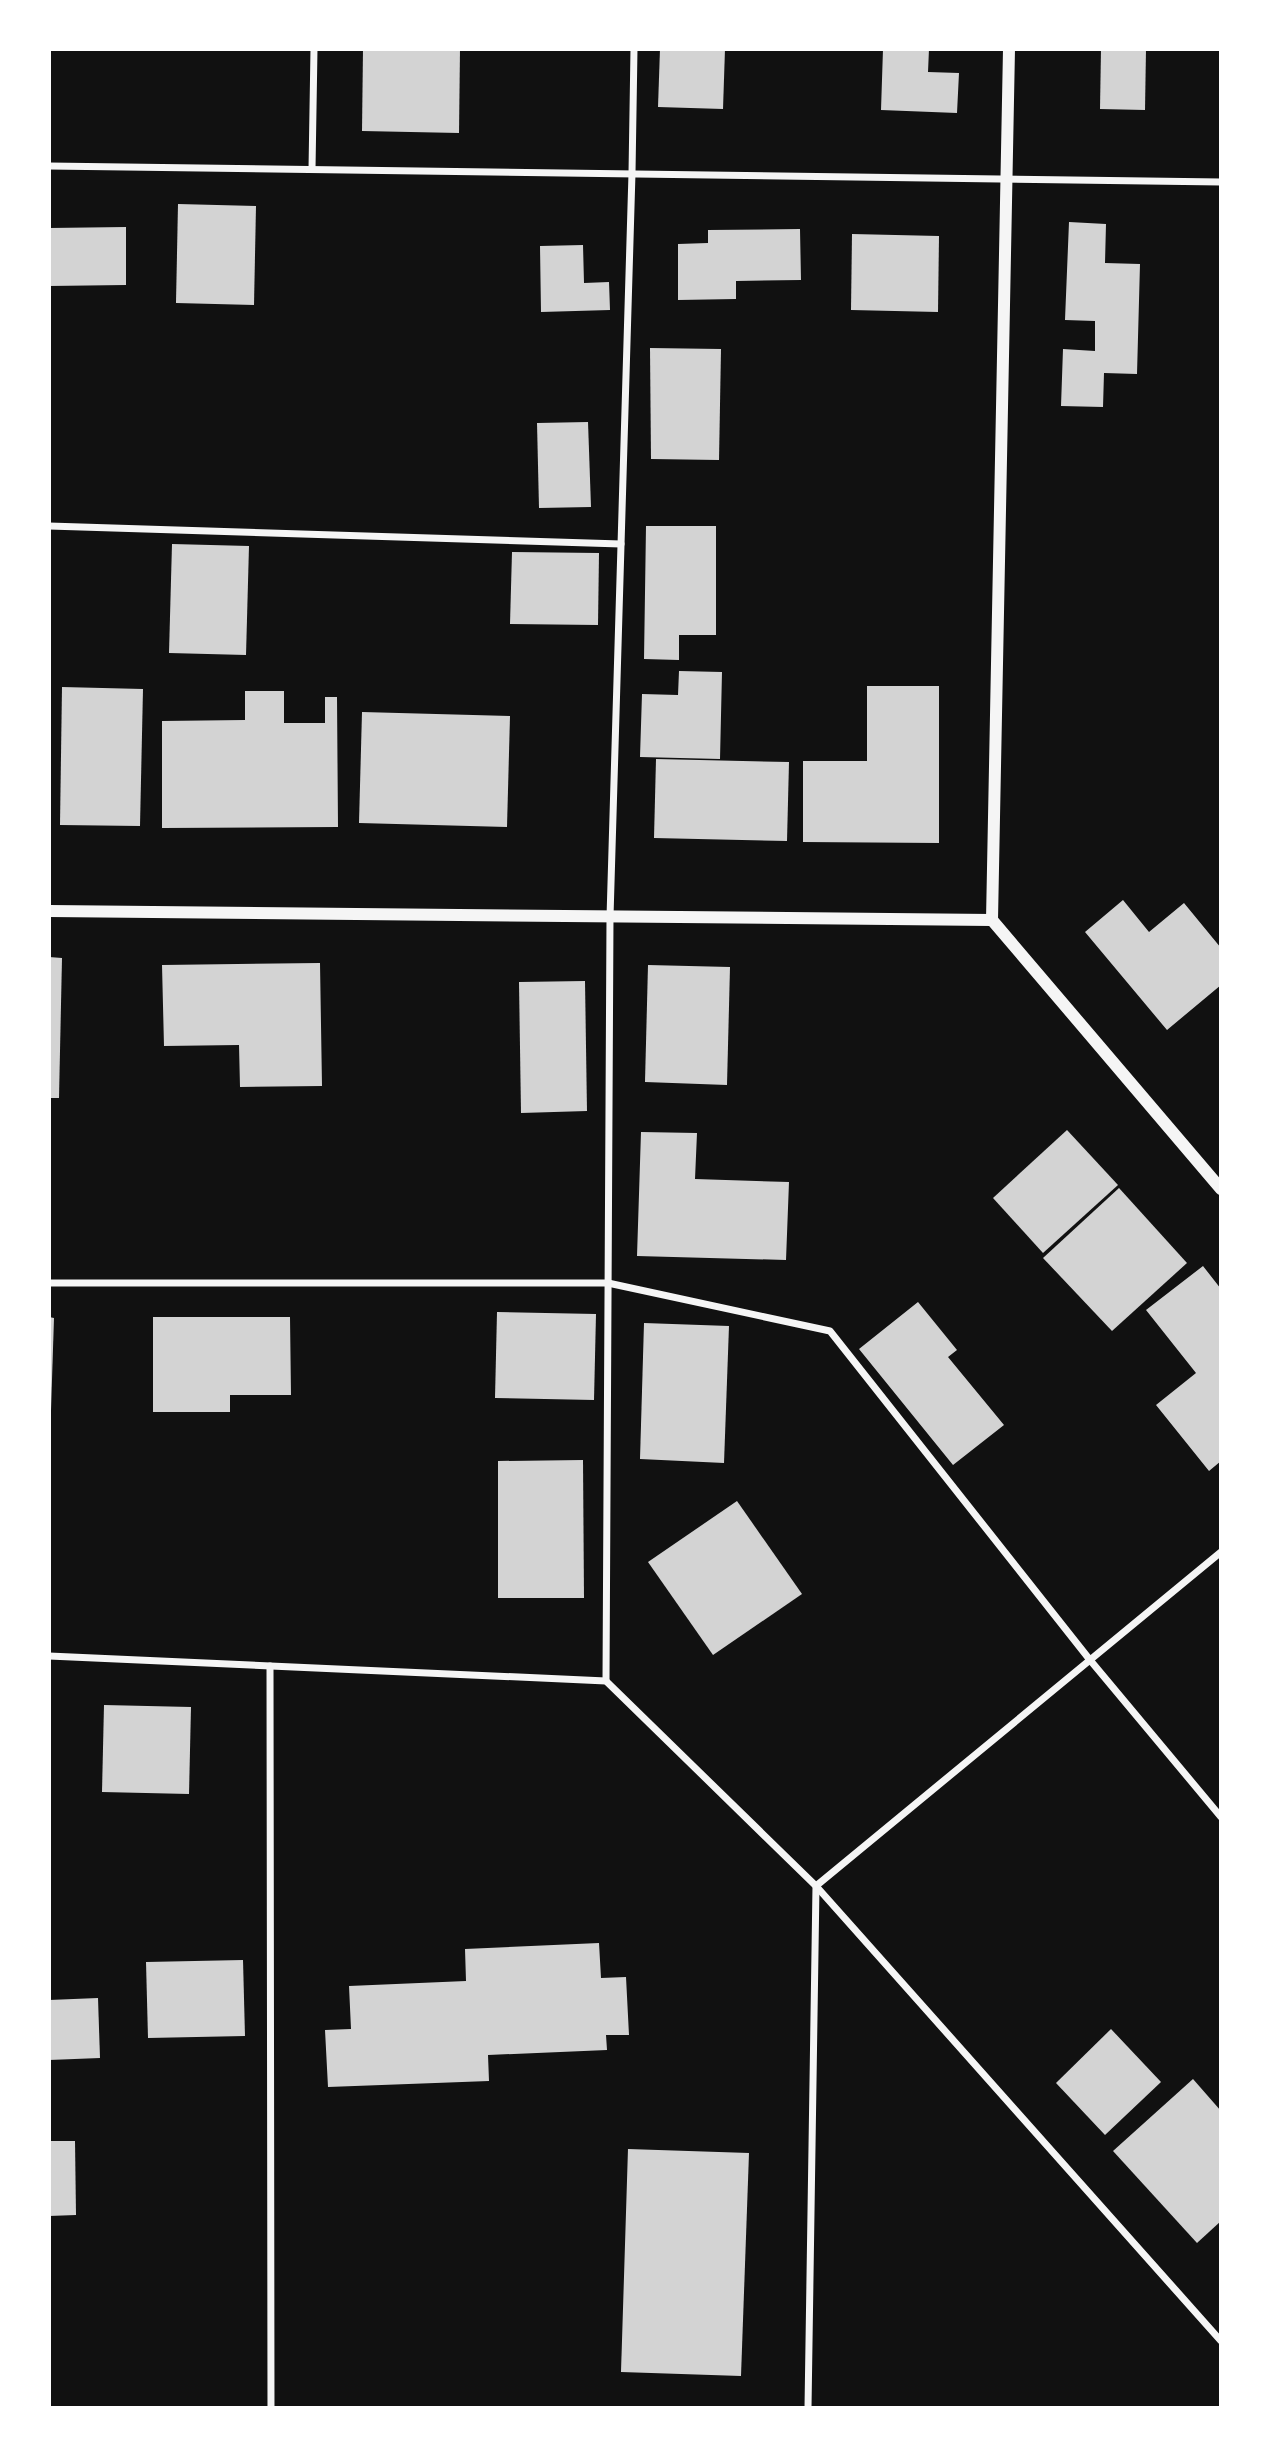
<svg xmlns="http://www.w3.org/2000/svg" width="1270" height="2457" viewBox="0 0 1270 2457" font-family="'Alegreya Sans',sans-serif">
	<rect width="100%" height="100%" fill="#111"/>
	<g fill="#d3d3d3">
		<path d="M363,49H460L459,133L362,131Z"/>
		<path d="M660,49H725L723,109L658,107Z"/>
		<path d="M883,49H929L928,72L959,73L957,113L881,110Z"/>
		<path d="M1101,49H1146L1145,110L1100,109Z"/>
		<path d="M178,204L256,206L254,305L176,303Z"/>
		<path d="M1069,222L1106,224L1105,263L1140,264L1137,374L1104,373L1103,407L1061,406L1063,349L1095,351V321L1065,320Z"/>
		<path d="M126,227V285L49,286V228Z"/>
		<path d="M800,229L801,280L736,281V299L678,300V244L708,243V230Z"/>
		<path d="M852,234L939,236L938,312L851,310Z"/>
		<path d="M583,245L584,283L609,282L610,310L541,312L540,246Z"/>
		<path d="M650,348L721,349L719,460L651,459Z"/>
		<path d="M588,422L591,507L539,508L537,423Z"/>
		<path d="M646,526H716V635H679V660L644,659Z"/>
		<path d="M172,544L249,546L246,655L169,653Z"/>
		<path d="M512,552L599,553L598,625L510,624Z"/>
		<path d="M679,671L722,672L720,759L640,757L642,694L678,695Z"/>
		<path d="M867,686H939V843L803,842V761H867Z"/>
		<path d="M62,687L143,689L140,826L60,825Z"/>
		<path d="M245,691H284V723H325V697H337L338,827L162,828V721L245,720Z"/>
		<path d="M362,712L510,716L507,827L359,823Z"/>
		<path d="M656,759L789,762L787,841L654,838Z"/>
		<path d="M1123,900L1149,932L1184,903L1221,948V985L1167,1030L1085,932Z"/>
		<path d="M49,957L62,958L59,1098H49Z"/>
		<path d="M320,963L322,1086L240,1087L239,1045L164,1046L162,965Z"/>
		<path d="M648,965L730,967L727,1085L645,1082Z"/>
		<path d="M585,981L587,1111L521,1113L519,982Z"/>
		<path d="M1067,1130L1118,1185L1043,1253L993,1198Z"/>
		<path d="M641,1132L697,1133L695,1179L789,1182L786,1260L637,1256Z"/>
		<path d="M1119,1188L1187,1263L1112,1331L1043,1258Z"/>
		<path d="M1203,1266L1221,1289V1461L1209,1471L1156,1405L1196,1373L1146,1310Z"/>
		<path d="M918,1302L957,1350L948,1357L1004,1425L953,1465L859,1349Z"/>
		<path d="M497,1312L596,1314L594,1400L495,1398Z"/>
		<path d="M49,1317L54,1318L51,1410H49Z"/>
		<path d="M153,1317H290L291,1395H230V1412H153Z"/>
		<path d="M644,1323L729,1326L724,1463L640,1459Z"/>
		<path d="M583,1460L584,1598H498V1461Z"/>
		<path d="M737,1501L802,1594L713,1655L648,1562Z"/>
		<path d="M104,1705L191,1707L189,1794L102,1792Z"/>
		<path d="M599,1943L601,1978L626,1977L629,2035H606L607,2050L488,2055L489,2081L328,2087L325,2030L351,2029L349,1986L466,1981L465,1949Z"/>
		<path d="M243,1960L245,2036L148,2038L146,1962Z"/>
		<path d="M98,1998L100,2058L49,2060V2000Z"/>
		<path d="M1111,2029L1161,2082L1105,2135L1056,2083Z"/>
		<path d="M1193,2079L1221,2111V2221L1197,2243L1113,2151Z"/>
		<path d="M49,2141H75L76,2215L49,2216Z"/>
		<path d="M628,2149L749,2153L741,2376L621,2372Z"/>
	</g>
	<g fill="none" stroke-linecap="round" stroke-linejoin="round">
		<g stroke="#f5f5f5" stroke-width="7">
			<path d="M49,166L1221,182"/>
			<path d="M312,169L314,49"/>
			<path d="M49,526L621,544"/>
			<path d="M49,1283H608L830,1331L1090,1660L1221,1817"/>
			<path d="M49,1656L606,1681L816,1886L1221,2341"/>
			<path d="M270,1666L271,2408"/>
			<path d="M606,1681L610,917L632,173L634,49"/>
			<path d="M808,2408L816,1886L1221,1552"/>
		</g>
		<g stroke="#f5f5f5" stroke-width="12">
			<path d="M1009,49L992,920L1221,1189"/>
			<path d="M49,911L992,920"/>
		</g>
	</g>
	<rect width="1270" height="2457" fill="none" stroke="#ffffff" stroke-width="102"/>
</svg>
